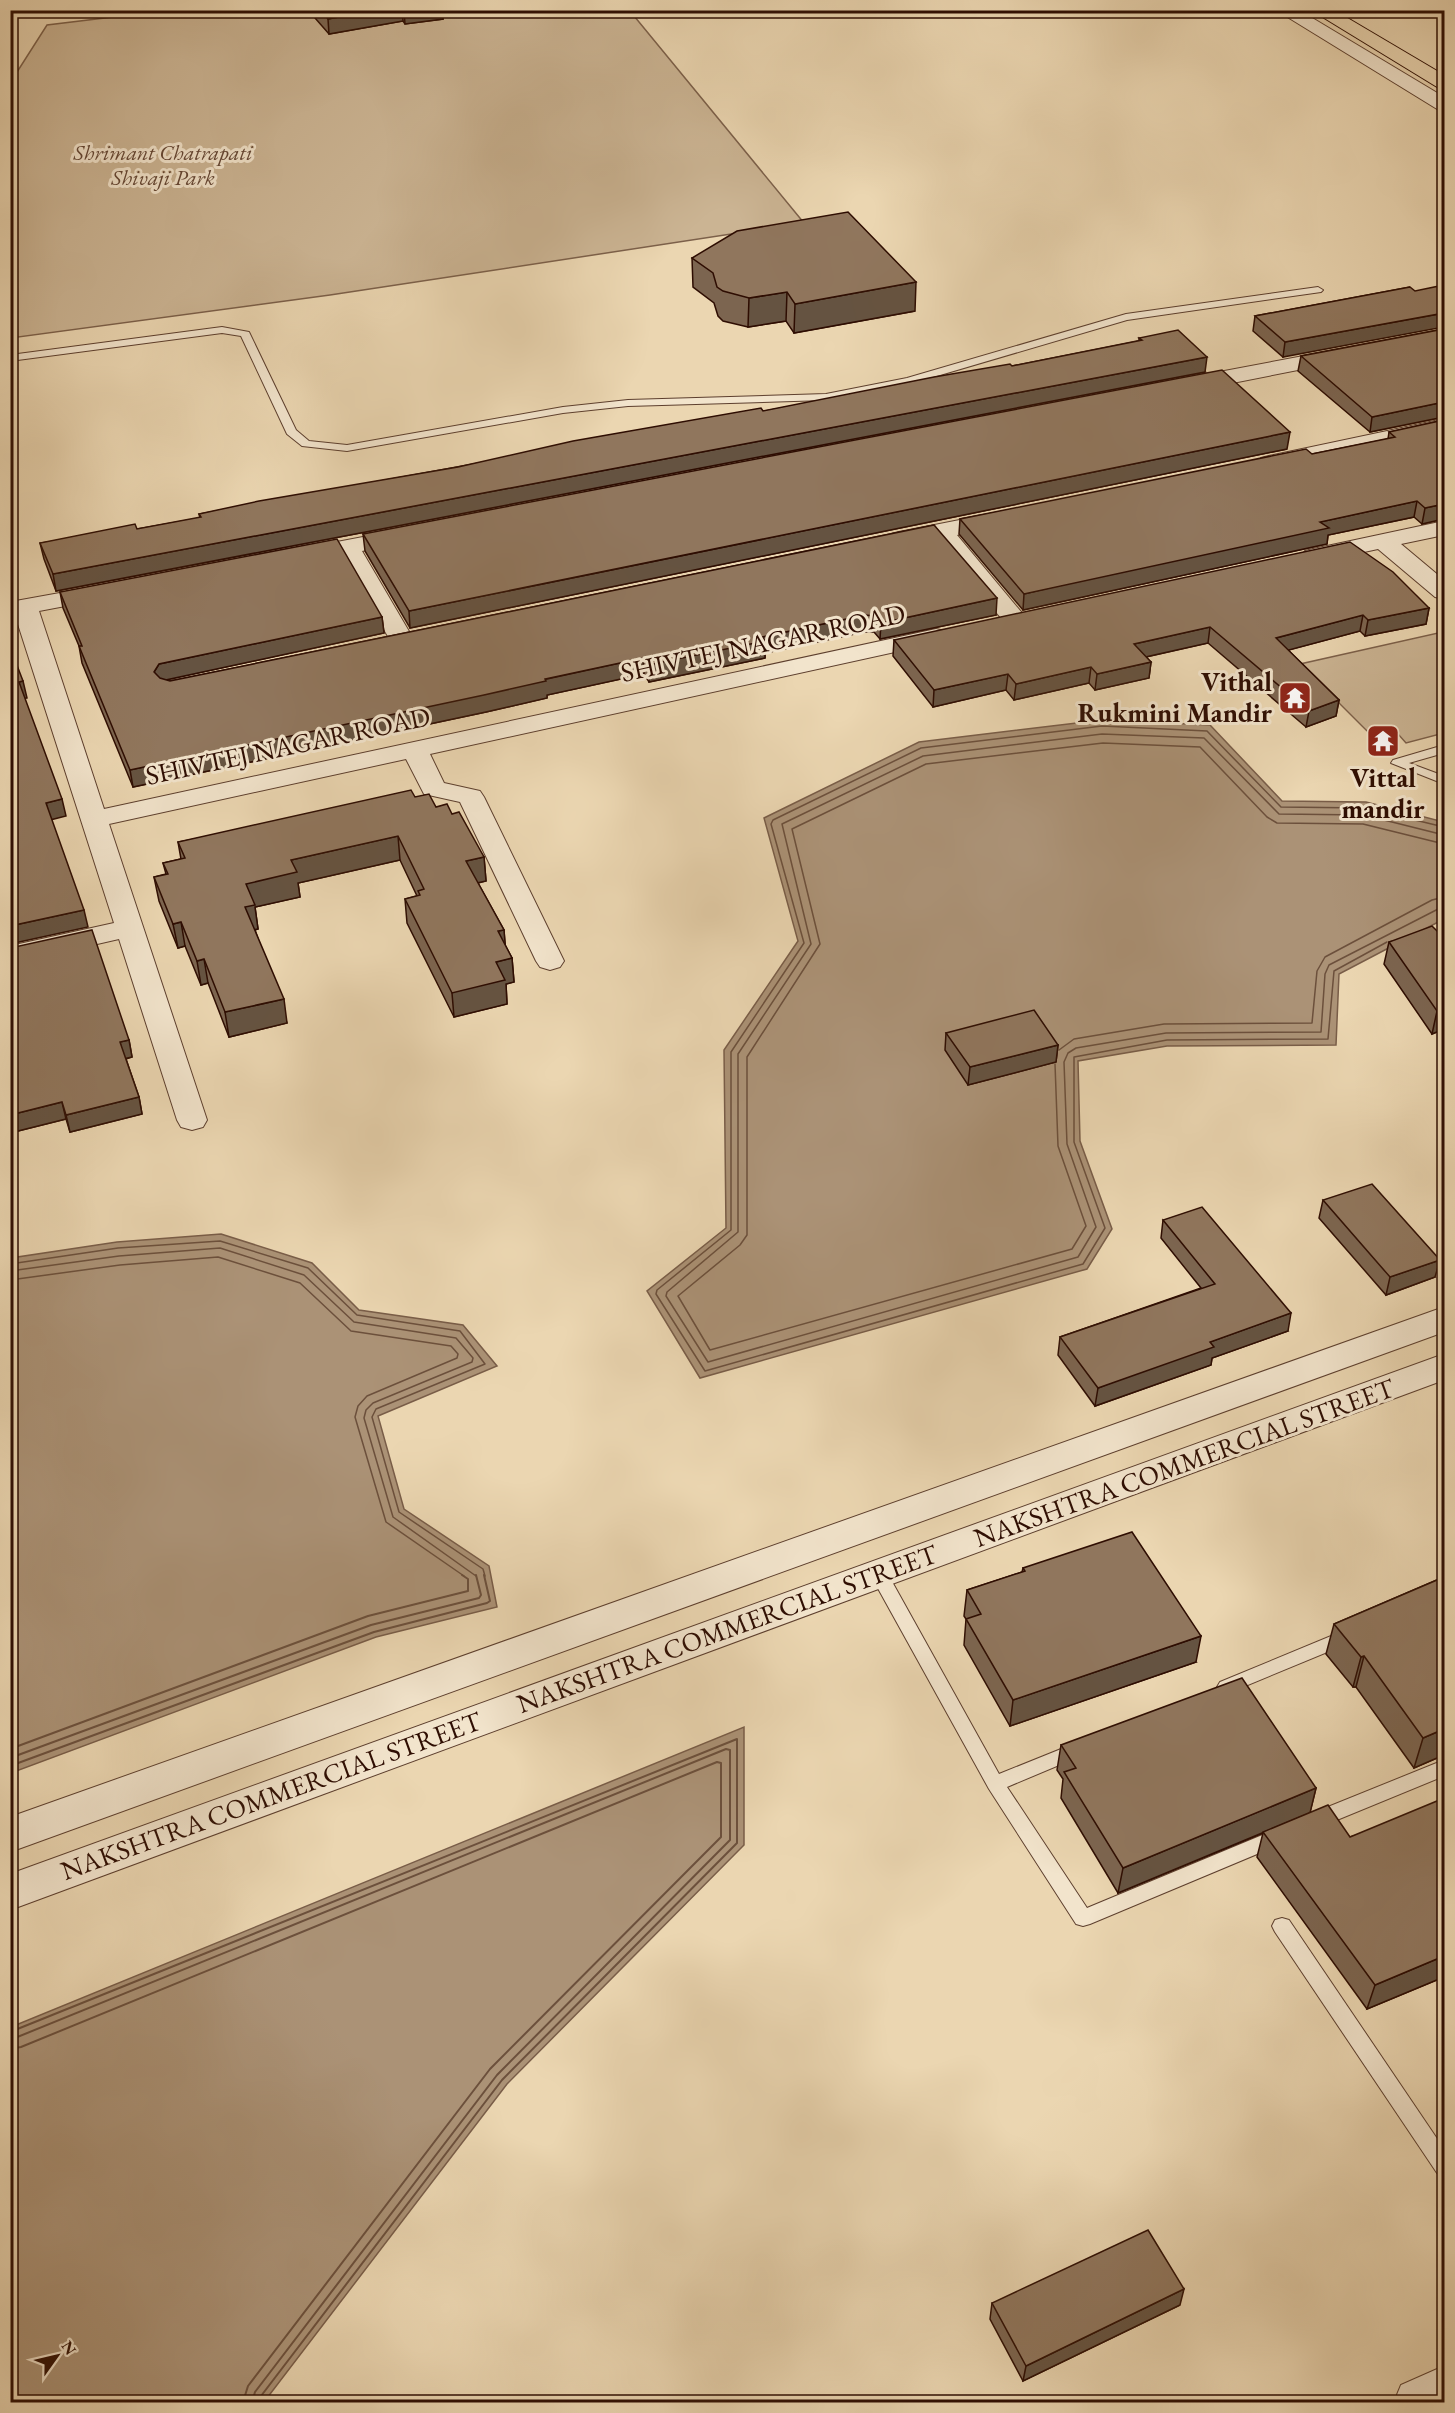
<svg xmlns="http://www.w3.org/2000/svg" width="1455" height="2413" viewBox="0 0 1455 2413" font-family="'EB Garamond',serif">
	<rect width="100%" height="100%" fill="#ebd6b1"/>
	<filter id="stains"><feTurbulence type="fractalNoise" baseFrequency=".00333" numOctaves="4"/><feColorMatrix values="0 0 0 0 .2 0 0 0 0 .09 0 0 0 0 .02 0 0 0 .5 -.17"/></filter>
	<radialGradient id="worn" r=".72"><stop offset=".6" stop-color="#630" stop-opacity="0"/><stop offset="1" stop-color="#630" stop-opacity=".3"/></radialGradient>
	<g fill="#cbb493" stroke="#7c604a" stroke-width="1.5">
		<path d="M171,10L630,11L804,223L330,295L11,338L10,83L47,25Z"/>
		<path d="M1438,633L1444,639V733L1406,743L1391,726L1369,733L1300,664Z"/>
	</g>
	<g fill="#ab9276" stroke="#795d48" stroke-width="1.5">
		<path d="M1102,720L1210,725L1282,801L1366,802L1444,822V919L1339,974L1336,1045L1167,1046L1078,1061L1080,1141L1112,1229L1087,1269L700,1378L647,1291L726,1228L724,1050L798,941L764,818L919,742Z"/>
		<path d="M221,1234L312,1263L359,1310L463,1325L497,1366L378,1416L404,1509L489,1566L497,1607L376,1637L11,1773V1258L117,1242Z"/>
		<path d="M744,1727V1845L507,2084L264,2402H11V2027Z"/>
	</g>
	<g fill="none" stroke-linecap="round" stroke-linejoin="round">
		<g stroke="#6c503c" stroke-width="1.5">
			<path d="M1444,835L1364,815L1279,814L1204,738L1102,734L923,756L782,824L811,944L738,1054V1232L667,1292L666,1296L708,1362L1078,1257L1096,1227L1067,1144L1064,1062L1068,1053L1076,1048L1166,1033L1321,1032L1325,974L1329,965L1444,906"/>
			<path d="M1387,942L1334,971L1328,1039L1167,1040L1074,1057V1142L1105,1228L1083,1264L705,1371L656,1294L657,1290L731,1230V1052L804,943L771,824L773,820L921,748L1102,726L1207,731L1281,807L1365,808L1444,827"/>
			<path d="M1059,1050L1074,1039L1164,1024L1312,1023L1317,971L1325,957L1432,900L1444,897"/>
			<path d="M1055,1064L1058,1146L1086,1226L1072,1249L710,1350L678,1296L740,1245L747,1235V1057L820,944L792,829L926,764L1103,743L1200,747L1267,817L1277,823L1363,824L1444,844"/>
			<path d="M10,1264L118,1248L220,1241L308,1268L357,1315L460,1331L485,1364L376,1409L372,1417L399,1512L483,1569L485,1576"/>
			<path d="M10,1271L119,1256L220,1248L304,1275L354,1322L456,1338L473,1358L472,1362L373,1403L366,1410L364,1418L393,1517L476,1576"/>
			<path d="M10,1280L120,1265L218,1257L300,1283L351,1331L451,1346L458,1354L457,1358L367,1396L358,1406L355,1417L386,1522L464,1576"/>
		</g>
		<g stroke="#6c503c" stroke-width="2">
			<path d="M10,1749L368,1616L468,1591V1579L462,1575"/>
			<path d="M10,1758L371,1625L479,1598L481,1595L476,1575"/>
			<path d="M10,1766L374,1632L487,1603L490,1601L484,1575"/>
			<path d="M10,2032L737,1739V1843L502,2080L261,2396L260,2402"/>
			<path d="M10,2040L726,1749L730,1750V1840L497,2075L255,2392L252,2402"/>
			<path d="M10,2049L21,2047L717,1762L721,1763V1837L490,2069L248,2386L243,2402"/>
		</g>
		<defs>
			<g id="service">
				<path d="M1318,287L1323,290L1321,292L1127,320L913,383L826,400L628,406L563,413L347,451L302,446L287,434L241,336L222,333L10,361V355L222,327L249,332L296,430L309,441L347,445L563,407L628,400L826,394L907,378L1126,314Z"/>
				<path d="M1444,745V753L1409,763L1444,776V784L1391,763L1393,760Z"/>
				<path d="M879,1567L885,1569L999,1774L1071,1745L1077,1742L1083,1745L1086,1750L1083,1755L1007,1787L1087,1908L1279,1828L1286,1830L1288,1836L1286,1842L1090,1924L1083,1926L1076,1924L989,1789L870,1574L873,1569Z"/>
				<path d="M1348,1629L1354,1631L1357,1636L1354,1641L1226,1694L1220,1692L1217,1687L1220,1682Z"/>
				<path d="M1444,1760V1776L1315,1829L1308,1827L1306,1821L1308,1815Z"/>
				<path d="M1282,1918L1289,1920L1444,2149V2175L1437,2173L1275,1932L1272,1926L1275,1920Z"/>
			</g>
			<g id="minor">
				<path d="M1341,349L1349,350L1352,355L1349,360L1187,392L1179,390L1176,385L1179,380L1187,378Z"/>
				<path d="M1444,419V433L1269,470L1261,468L1258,463L1261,458L1269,456Z"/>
				<path d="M1000,512L1008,514L1012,519L1008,524L957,535L1027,619L1024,624L1015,626L1006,624L935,539L899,546L891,544L887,539L891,534L899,532Z"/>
				<path d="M1444,521V535L1401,544L1444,580V599L1435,597L1378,549L1313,563L1305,561L1301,556L1305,551L1313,549Z"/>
				<path d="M405,529L413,531L417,536L413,541L362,551L414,640L411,645L402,647L393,645L390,640L341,555L300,563L292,561L288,556L292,551L300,549Z"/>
				<path d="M104,585L113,587L116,592L113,597L39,611L104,809L936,629L945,631L948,636L945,641L936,643L430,754L444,783L480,791L484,797L564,961L560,967L550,970L540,967L536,961L460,802L424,794L406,759L109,824L207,1120L203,1127L192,1130L181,1127L177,1120L119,939L10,964V946L114,923L15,615L10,616V602Z"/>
			</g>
			<g id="tertiary">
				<path d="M1276,10H1299L1444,97V111L1437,109Z"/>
				<path d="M1444,1307V1332L10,1852V1817Z"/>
				<path d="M1444,1354V1380L10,1910V1874Z"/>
				<path d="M1444,2366V2402H1394L1401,2385Z"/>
			</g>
			<path id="primary" d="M1311,10H1334L1444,75V89L1437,87Z"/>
		</defs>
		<use href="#service" stroke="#5d3f2e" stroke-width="2"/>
		<use href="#minor" stroke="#5d3f2e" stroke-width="2"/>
		<use href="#tertiary" stroke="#5d3f2e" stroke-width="2"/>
		<use href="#primary" stroke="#2e0d02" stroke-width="2"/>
		<use href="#service" fill="#f2e4cc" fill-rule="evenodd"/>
		<use href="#minor" fill="#f2e4cc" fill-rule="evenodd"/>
		<use href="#tertiary" fill="#f2e4cc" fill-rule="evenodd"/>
		<use href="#primary" fill="#ebd6b1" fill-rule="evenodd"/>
	</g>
	<g fill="#7c6550" stroke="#2e0d02" stroke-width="1.5">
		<path d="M308,10H442L443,19L405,24L403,21L329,34Z"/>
		<path d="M692,258L915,311L794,333L786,321L748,327L723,321L718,316L714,303L693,287Z"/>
		<path d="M1410,287L1283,357L1253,331L1255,316Z"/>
		<path d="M1444,329V418V417L1370,432L1298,371L1301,356Z"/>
		<path d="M1139,338L1205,372L56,591L44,559L40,543L137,529L200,518L199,514L1012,366L1139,341Z"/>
		<path d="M1444,420V519L1422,524L1414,517L1328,535L1327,544L1023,610L959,534L960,519L1312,454L1388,439L1389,432Z"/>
		<path d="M1287,449L410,628L365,551L363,534Z"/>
		<path d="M1442,523L1444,524V543L1439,538Z"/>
		<path d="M934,525L996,615L880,639L874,632H864L765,653V658L649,682L644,674L547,695V698L486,712L133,787L82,663L79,646L63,608L60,592L382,617L384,633L166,680L170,681Z"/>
		<path d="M1429,608L1426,624L1365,636L1360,631L1288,650L1339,700L1336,716L1306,727L1208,643L1146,657L1151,662L1149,678L1095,690L1089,683L1014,700L1006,690L933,707L893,656L894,640Z"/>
		<path d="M415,797L452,814L484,857L486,881L478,883L504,930L505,945L512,958L514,982L506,984L507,1004L454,1017L407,923L405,899L417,896L400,860L298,883L300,897L255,907L258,929L255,930L287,1023L229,1037L208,983L201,985L185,946L178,948L159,901L154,877L166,874L163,863L181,859L178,842Z"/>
		<path d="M1438,932L1444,1029L1432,1034L1384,964L1389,942Z"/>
		<path d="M946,1033L1058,1045L1056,1062L968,1085L945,1050Z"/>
		<path d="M129,1040L132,1057L126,1059L139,1097L142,1114L70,1132L66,1119L10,1133Z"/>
		<path d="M1323,1200L1435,1277L1386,1295L1319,1218Z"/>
		<path d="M1163,1220L1288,1331L1212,1358L1211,1365L1095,1406L1058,1355L1060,1337L1201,1288L1161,1238Z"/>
		<path d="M1023,1568L1196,1662L1010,1726L964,1645L966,1619L964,1616L967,1590L1022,1572Z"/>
		<path d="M1444,1577V1755L1414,1768L1356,1687H1353L1326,1654L1334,1624Z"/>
		<path d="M1061,1745L1316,1788L1310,1812L1350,1837L1444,1810V1977L1367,2009L1257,1857L1263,1833L1118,1893L1061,1798L1063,1779L1057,1770Z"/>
		<path d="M992,2303L1180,2305L1023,2381L990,2319Z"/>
	</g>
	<g fill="#655341" stroke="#2e0d02" stroke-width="1.5">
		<path d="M59,10H110L60,16Z"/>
		<path d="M378,10H402L403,21L329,34L328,19Z"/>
		<path d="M404,10H442L443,19L405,24Z"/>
		<path d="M916,282L915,311L794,333L795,304Z"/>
		<path d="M787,292L786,321L748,327L749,298Z"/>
		<path d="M1444,313V327L1283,357L1285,342Z"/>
		<path d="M1207,357L1205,372L56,591L53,574Z"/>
		<path d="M1444,402V417L1370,432L1372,417Z"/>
		<path d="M1290,432L1287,449L410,628L409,611Z"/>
		<path d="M1417,501L1414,517L1328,535L1327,544L1023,610L1024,594L1320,522Z"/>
		<path d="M1444,504V519L1422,524L1425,508Z"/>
		<path d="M997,598L996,615L880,639L881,623Z"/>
		<path d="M1429,608L1426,624L1365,636L1368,620Z"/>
		<path d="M865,615L864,632L765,653V658L649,682L648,665L762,637Z"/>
		<path d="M1363,615L1360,631L1274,654L1276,638Z"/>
		<path d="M382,617L384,633L161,681L154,672L159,664Z"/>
		<path d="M1210,627L1208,643L1132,660L1134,644Z"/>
		<path d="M643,658L644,674L547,695V698L486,712L133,787L130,770Z"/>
		<path d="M1151,662L1149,678L1095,690L1097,674Z"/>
		<path d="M1091,667L1089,683L1014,700L1016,684Z"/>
		<path d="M1008,674L1006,690L933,707L934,690Z"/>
		<path d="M23,681L27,698L22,699L19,682Z"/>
		<path d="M1339,700L1336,716L1306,727L1309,711Z"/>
		<path d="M62,799L66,816L50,820L46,803Z"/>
		<path d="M398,836L400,860L298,883L300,897L255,907L258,929L249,931L245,907L246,884L291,860Z"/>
		<path d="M484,857L486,881L468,885L466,861Z"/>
		<path d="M84,910L88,927L10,944V926Z"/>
		<path d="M181,922L185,946L178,948L173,924Z"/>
		<path d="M504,930L506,954L498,931Z"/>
		<path d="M512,958L514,982L506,984L507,1004L454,1017L452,993L496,962Z"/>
		<path d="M204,959L208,983L201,985L197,961Z"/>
		<path d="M284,999L287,1023L229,1037L225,1012Z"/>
		<path d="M1444,1009V1029L1432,1034L1437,1011Z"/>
		<path d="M129,1040L132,1057L123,1059L120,1042Z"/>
		<path d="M1058,1045L1056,1062L968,1085L970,1067Z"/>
		<path d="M139,1097L142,1114L70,1132L66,1115Z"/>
		<path d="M62,1102L66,1119L10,1133V1115Z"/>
		<path d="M1440,1260L1435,1277L1386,1295L1390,1277Z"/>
		<path d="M1291,1313L1288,1331L1212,1358L1211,1365L1095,1406L1098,1388L1210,1342Z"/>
		<path d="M1201,1636L1196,1662L1010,1726L1013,1700Z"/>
		<path d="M1364,1656L1356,1687H1353L1361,1657Z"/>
		<path d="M1444,1729V1755L1414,1768L1423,1738Z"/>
		<path d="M1316,1788L1310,1813L1118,1893L1123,1868Z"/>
		<path d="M1444,1956V1977L1367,2009L1375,1985Z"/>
		<path d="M1184,2289L1180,2305L1023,2381L1026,2366Z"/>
	</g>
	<g fill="#90765d" stroke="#2e0d02" stroke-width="1.5">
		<path d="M320,10H378L328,19Z"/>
		<path d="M848,212L916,282L795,304L787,292L749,298L723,291L717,287L713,273L692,258L737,231Z"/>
		<path d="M1444,285V313L1285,342L1255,316L1410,287L1415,291Z"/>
		<path d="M1444,329V402L1372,417L1301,356Z"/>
		<path d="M1178,330L1207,357L53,574L40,543L135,524L137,529L201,517L199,514L259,501L458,467L573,441L761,408L763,411L934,377L1010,364L1012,366L1142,340L1139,338Z"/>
		<path d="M1222,370L1290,432L409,611L363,534Z"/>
		<path d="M1444,420V504L1425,508L1417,501L1320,522L1329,528L1024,594L960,519L1306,449L1312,454L1395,437L1389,432Z"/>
		<path d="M934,525L997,598L881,623L875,616L865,615L762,637L765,641L648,665L643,658L545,679L546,681L484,695L130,770L79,646H82L60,592L337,539L382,617L159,664L154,672L160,678L170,681Z"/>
		<path d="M1350,542L1393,572L1429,608L1368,620L1363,615L1276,638L1339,700L1309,711L1210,627L1134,644L1151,662L1097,674L1091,667L1016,684L1008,674L934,690L894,640Z"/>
		<path d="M10,647L23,681L19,682L62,799L46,803L84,910L10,926Z"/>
		<path d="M411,790L415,797L429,794L436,807L447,804L452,814L459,812L484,857L466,861L504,930L498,931L512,958L496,962L505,980L452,993L405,899L420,895L418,891L424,889L398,836L291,860L297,872L246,884L255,905L245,907L284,999L225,1012L204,959L197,961L181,922L173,924L154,877L168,874L163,863L185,858L178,842Z"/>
		<path d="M1432,926L1438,932L1444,930V1009L1437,1011L1389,942Z"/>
		<path d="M92,930L129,1040L120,1042L139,1097L66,1115L62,1102L10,1115V948Z"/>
		<path d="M1034,1010L1058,1045L970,1067L946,1033Z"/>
		<path d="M1372,1184L1440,1260L1390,1277L1323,1200Z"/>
		<path d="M1202,1207L1291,1313L1210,1342L1214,1347L1098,1388L1060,1337L1215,1284L1163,1220Z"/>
		<path d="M1132,1532L1201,1636L1013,1700L966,1619L981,1614L967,1590L1025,1571L1023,1568Z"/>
		<path d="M1444,1577V1729L1423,1738L1364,1656L1361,1657L1334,1624Z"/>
		<path d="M1242,1678L1316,1788L1123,1868L1064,1772L1076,1768L1061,1745Z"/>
		<path d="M1437,1801L1444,1810V1956L1375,1985L1263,1832L1328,1805L1350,1837Z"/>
		<path d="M1148,2230L1184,2289L1026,2366L992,2303Z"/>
	</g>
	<defs>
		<symbol id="temple-square" viewBox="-11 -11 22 22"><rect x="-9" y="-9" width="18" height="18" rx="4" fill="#8f2418" stroke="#f2e4cc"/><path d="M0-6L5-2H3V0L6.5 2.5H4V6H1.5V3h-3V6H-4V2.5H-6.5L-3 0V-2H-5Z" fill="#fff"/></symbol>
	</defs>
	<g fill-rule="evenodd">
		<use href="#temple-square" x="1276" y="679" width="38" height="38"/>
		<use href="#temple-square" x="1364" y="722" width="38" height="38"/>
	</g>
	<g text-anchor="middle" stroke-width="6" stroke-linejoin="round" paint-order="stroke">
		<g font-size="22" font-style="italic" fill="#654735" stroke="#f2e4cc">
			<text x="163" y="160">Shrimant Chatrapati<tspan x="163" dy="25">Shivaji Park</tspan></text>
		</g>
		<g font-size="27" fill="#2e0d02" stroke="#f2e4cc">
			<text transform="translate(763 643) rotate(-12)" y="9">SHIVTEJ NAGAR ROAD</text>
			<text transform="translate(288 746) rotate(-12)" y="9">SHIVTEJ NAGAR ROAD</text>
			<text transform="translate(1184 1463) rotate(-20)" y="9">NAKSHTRA COMMERCIAL STREET</text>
			<text transform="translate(727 1629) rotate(-20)" y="9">NAKSHTRA COMMERCIAL STREET</text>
			<text transform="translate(271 1796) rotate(-20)" y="9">NAKSHTRA COMMERCIAL STREET</text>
		</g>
		<g font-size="27" font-weight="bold" fill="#2e0d02" stroke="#f2e4cc" text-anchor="end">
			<text x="1272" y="691">Vithal<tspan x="1272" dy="31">Rukmini Mandir</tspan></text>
			<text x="1383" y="787" text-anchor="middle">Vittal<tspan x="1383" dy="31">mandir</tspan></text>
		</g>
	</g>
	<rect width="1455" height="2413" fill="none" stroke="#ebd6b1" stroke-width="36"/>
	<rect x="12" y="12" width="1431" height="2389" fill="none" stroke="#2e0d02" stroke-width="3"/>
	<rect x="18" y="18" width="1419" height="2377" fill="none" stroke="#2e0d02" stroke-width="1.5"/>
	<g transform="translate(57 2356) rotate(56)" stroke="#f2e4cc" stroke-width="4.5" paint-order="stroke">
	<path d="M0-4.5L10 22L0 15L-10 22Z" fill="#2e0d02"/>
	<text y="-9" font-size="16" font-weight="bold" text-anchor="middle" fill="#2e0d02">N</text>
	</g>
	<rect width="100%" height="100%" filter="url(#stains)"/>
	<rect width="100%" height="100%" fill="url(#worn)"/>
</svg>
